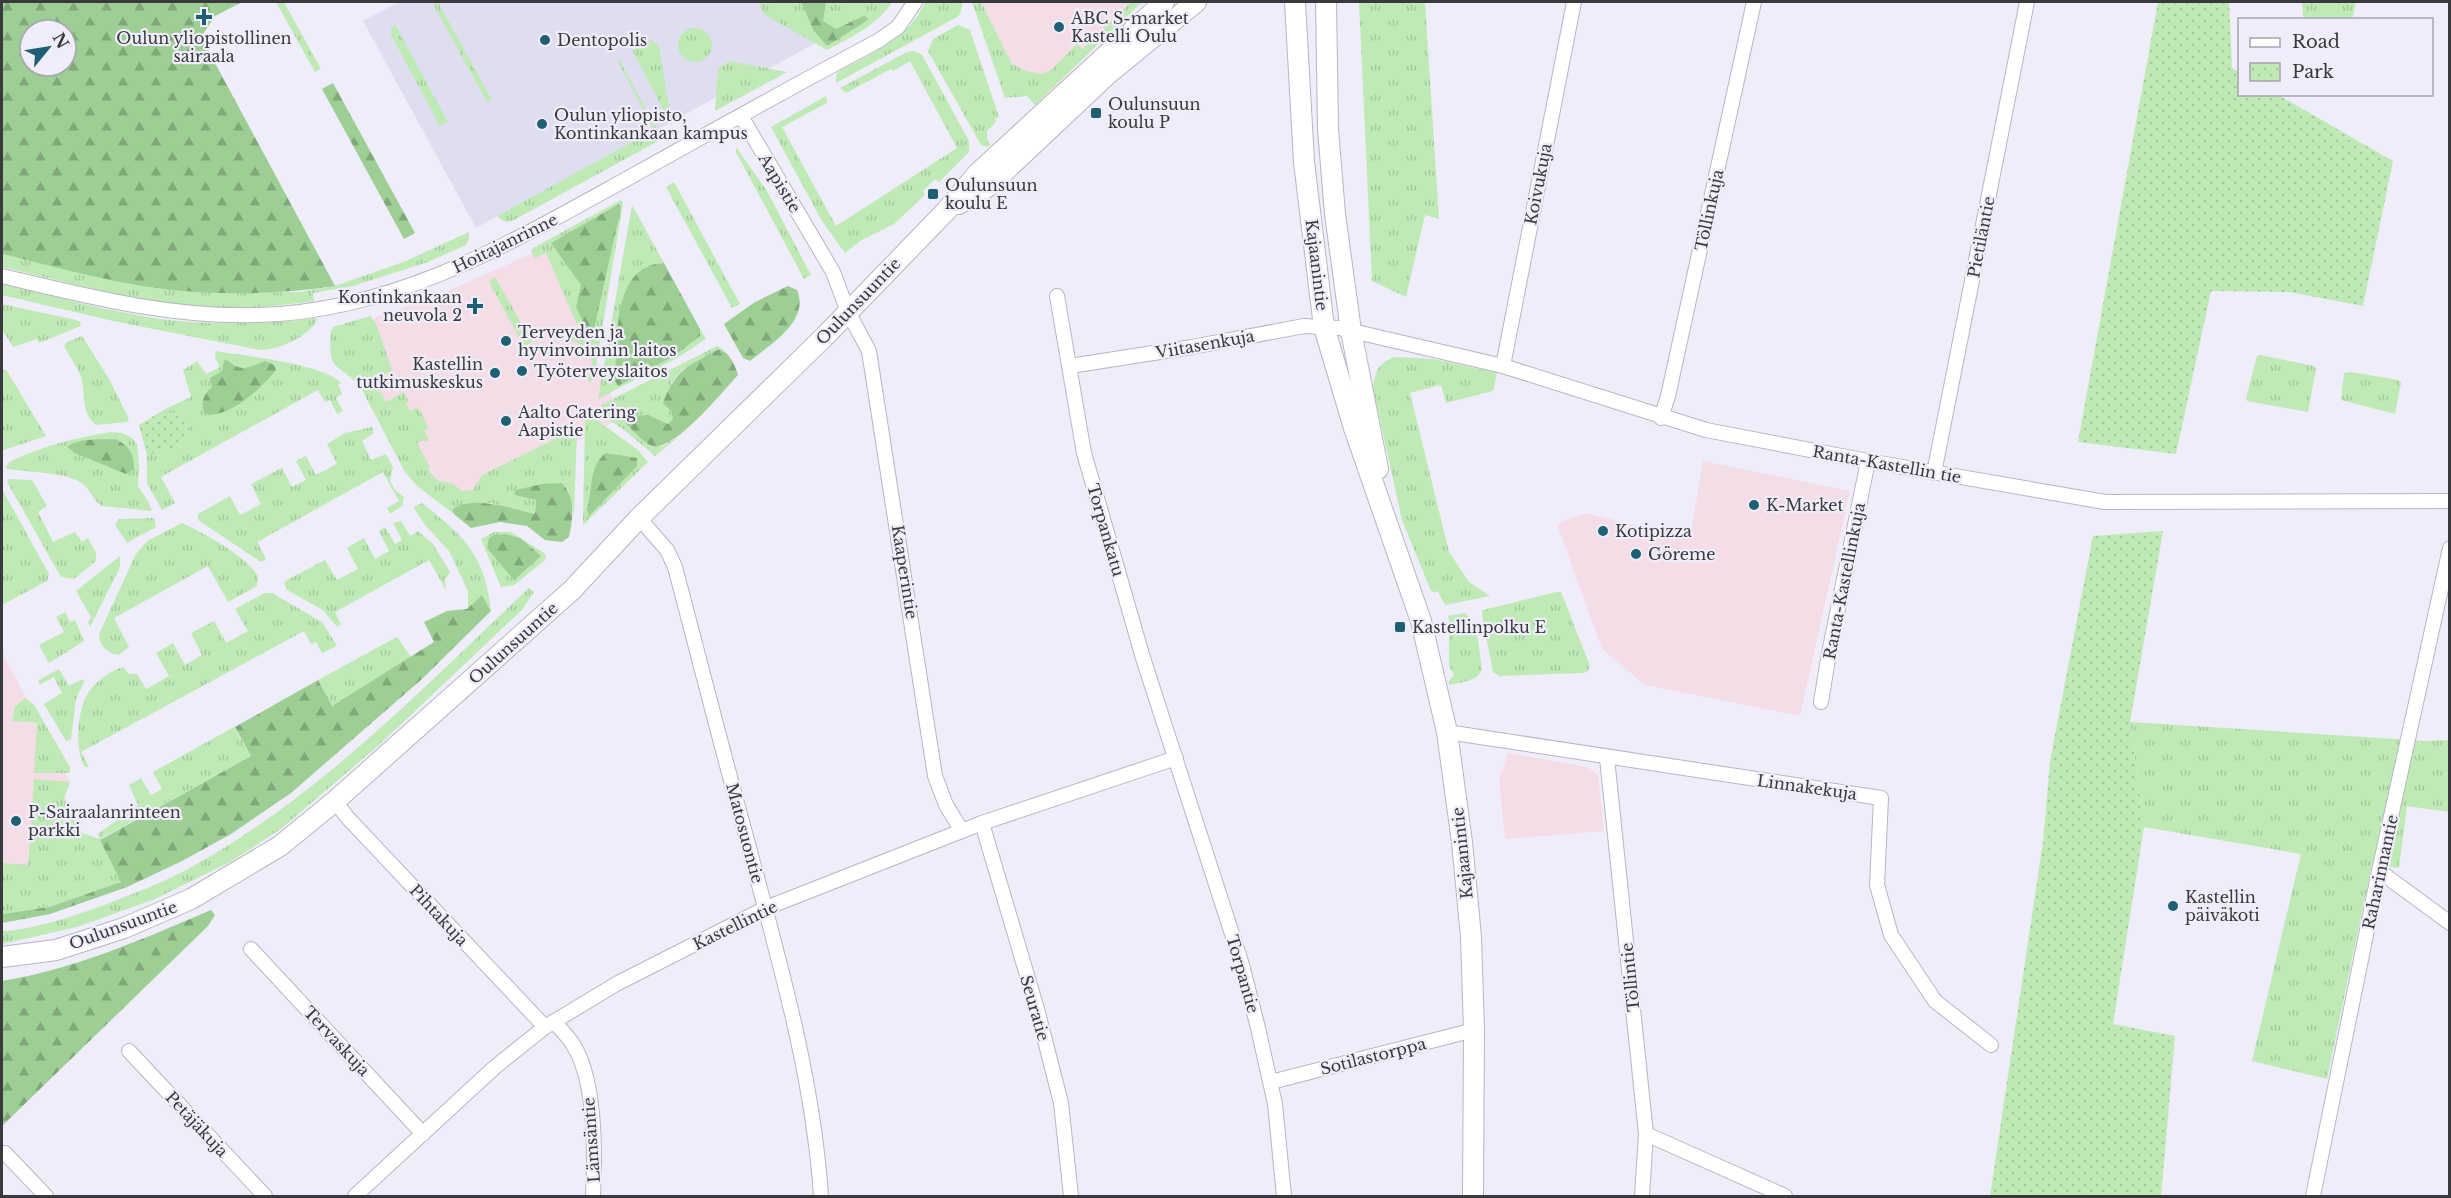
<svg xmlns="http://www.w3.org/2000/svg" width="2451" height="1198" viewBox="0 0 2451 1198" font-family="'Libre Baskerville',serif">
	<defs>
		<pattern id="grass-tufts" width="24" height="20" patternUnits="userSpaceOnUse" patternTransform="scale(1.5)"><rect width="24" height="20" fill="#bfeab6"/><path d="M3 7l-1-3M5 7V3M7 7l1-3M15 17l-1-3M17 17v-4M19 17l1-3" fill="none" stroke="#a5c99e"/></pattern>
		<pattern id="forest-firs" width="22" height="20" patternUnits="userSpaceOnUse" patternTransform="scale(1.5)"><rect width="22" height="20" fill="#9dce93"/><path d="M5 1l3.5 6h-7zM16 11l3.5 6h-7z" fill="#81a879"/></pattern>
		<pattern id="park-dots" width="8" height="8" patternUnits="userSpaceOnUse" patternTransform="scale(1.5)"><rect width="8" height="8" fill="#bfeab6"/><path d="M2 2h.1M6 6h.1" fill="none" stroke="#a5c99e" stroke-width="1.8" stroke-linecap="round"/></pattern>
	</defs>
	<rect width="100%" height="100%" fill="#eeedf9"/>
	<g fill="#f5dde7">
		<path d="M981,2H1131L1048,82L1018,75Z"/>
		<path d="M547,247L621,418L459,504L422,480L346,333L379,316L434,297Z"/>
		<path d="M1703,461L1850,491L1800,716L1645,685L1602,649L1557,524L1586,513L1690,539Z"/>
		<path d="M2,652L70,782L64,798L73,814L82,833L100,840L2,914Z"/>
		<path d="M1508,753L1587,767L1598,775L1604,831L1505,839L1499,780Z"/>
	</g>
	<path fill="#dfdef1" d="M399,2H877L858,20L476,228L363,21Z"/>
	<g fill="url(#grass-tufts)">
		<path d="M276,2H284L321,69L315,72Z"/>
		<path d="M438,2L492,100L487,102L433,4Z"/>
		<path d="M760,2H892C878,25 851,37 827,50L765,15L760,7Z"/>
		<path d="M925,2H963L960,14L957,17L836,83V75L838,72C872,53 909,39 925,2Z"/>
		<path d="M972,2H981L1012,64L1026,71L1041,74L1050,71L1077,44L1082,49L1131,2H1142L1035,105L1027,96L1005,98Z"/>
		<path d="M1359,2H1425L1439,219L1425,215L1406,297L1372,281Z"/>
		<path d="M2302,2H2356L2352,20L2307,19L2303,16Z"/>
		<path d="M395,24L448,122L440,126L391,35V29Z"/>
		<path d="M958,25L970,30L999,117L995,119L996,122L987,131V139L991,145L987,147L981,145L928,51L933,39Z"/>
		<circle cx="695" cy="45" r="17"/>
		<path d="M651,40L659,46L672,126L632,50Z"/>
		<path d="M914,51L922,55L969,141V152L939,182L935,179L923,191L925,195L894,224L860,241L845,253L822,221L771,127L826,96L827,103L782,127L836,226L957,148L910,61L893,71L891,69L846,93L840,88L907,52Z"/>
		<path d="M619,59L662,139L514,220C508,223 501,222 498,216L510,209L654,130L617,60Z"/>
		<path d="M729,61L787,72L715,111L718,69Z"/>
		<path d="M736,147L767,191L811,275L804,279L736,152Z"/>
		<path d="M674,182L740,304L732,308L666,187Z"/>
		<path d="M621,200L623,203L594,378L589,383L587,378C597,361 590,344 570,341L569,337L580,332L546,253L535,258L531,251L533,248Z"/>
		<path d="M632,205L664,263L655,264L615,371V381L700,336V329L706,339L677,358L598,399Z"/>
		<path d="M469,232V239L466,245L428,262L353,286L313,293L314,301C285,305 256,308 227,308C150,306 76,284 2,267V254L132,284L219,293L300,292L335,286L406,261Z"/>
		<path d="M495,277L532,342L524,347L489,282Z"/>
		<path d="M2,284C56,296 112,313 169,320C218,325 267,324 316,318L317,320C308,337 278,350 260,350L113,321L2,295Z"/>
		<path d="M2,304L76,320L80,322L81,326L39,343L37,339L13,347L2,329Z"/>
		<path d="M370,316L376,323L392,370L374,381L386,402L404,392L409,402L406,404L410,411L418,407L429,428L424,431L429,440L425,442L423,440L417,443L430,467L428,469C435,480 439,483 452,483L462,491L473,490L482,475L575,429L577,432L574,514L568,489L514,495L536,500L535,514L490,503L452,509L454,514L418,487L405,472L360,386C335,361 328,372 331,331L333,327Z"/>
		<path d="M82,336L109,379L129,419L127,422L96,425C82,414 85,397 82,381C80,370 70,357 64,346L67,342Z"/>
		<path d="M717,346L726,351L719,349L682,370L671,383L673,419L668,424L648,415L625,421L651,446H663L678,437L655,456L623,429L598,413L603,410L601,405Z"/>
		<path d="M216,351C244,356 324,364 341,383L338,385L342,394L336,398L343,411L337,414L330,400L325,402L318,390L161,477L175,503L162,510L147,483V455L175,448L191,427L167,408L191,397L183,370L197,361L206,374L220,367L215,358Z"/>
		<path d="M2260,355L2314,366L2316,369L2308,412L2247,401L2246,398L2257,356Z"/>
		<path d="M1396,357L1434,359L1497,373L1493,391L1446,403L1441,385L1410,393L1449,552L1469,582L1490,596L1445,605L1438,592L1431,591L1402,520L1373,388C1375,372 1379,361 1396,357Z"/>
		<path d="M2,369L7,371L46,436L4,450H2Z"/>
		<path d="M2351,372L2399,380L2401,383L2395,414L2341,400L2344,373Z"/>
		<path d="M591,416L638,450L648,462L583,525L585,419Z"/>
		<path d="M372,427L374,433L362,441L371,460L386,454L393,467L390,481L395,490L404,497L402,506L390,514L387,508L399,501L383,472L257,542L266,559L261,562L198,520V514L230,496L240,515L261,504L251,484L282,468L292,487L306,480L296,461L306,456L316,475L337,464L327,444L345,433Z"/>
		<path d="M111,432L122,433L132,438L137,445L139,465L138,486L148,501L152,511L102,506C92,500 91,490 83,484C68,472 27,472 7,469L6,467L9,462C42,446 75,438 111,432Z"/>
		<path d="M9,479L32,480L47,506L38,512L53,542L75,532L82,542L88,538L96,553V561L74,579L61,577L7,482Z"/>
		<path d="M2,489L49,574L47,581L2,605Z"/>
		<path d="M422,503C464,536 485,555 491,611L482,595L468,609V591L449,551L425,525L415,510L414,507Z"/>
		<path d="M154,518L156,527L127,543L115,525L119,519Z"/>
		<path d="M401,521L410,536L418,531L433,544L450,572L445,580L446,590L429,560L335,612L341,624L337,627L323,610L287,590L284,583L287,580L325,560L337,580L358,569L347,548L364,538L375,559L389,551L379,531L385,527L395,544L402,540L393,523Z"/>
		<path d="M182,523C205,534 245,555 258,576L257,586L228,602L208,566L114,618L129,647L119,655C108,654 99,646 99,634L136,554L147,541Z"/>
		<path d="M494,532H511L544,553L546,557L544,561L514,585L501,587L481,539Z"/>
		<path d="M120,556V567L90,627L88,622L91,617L76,591Z"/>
		<path d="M529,588L534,592L522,610L379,745L282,828L232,861L155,899L77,927L2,944V931C30,931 80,914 107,904C135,893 164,882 190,868C320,796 423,688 529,588Z"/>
		<path d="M1556,592H1561L1590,666L1588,671L1584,673L1499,676L1493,672L1482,615L1483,610Z"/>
		<path d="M265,593H272L322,622L337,646L322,653L316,642L311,644L304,631L81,752L89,767H85C74,749 77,711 88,693C95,682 111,670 123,667L129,674H137L146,689L169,676L156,653L173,643L185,665L202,655L191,633L214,621L226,643L248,631L235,609Z"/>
		<path d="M65,612L70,622L75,620L84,641L49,663L39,645L64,632L56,617Z"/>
		<path d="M1465,613C1479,623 1479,652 1482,668C1479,682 1461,682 1449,685V681L1454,675L1449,666V635L1452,633L1448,616Z"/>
		<path d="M397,637L411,657L332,706L318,680Z"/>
		<path d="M59,669L69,686L83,679L84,682L76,699L71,739L66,741L44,704L62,693L54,677L41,684L38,683L39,680Z"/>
		<path d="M25,698L34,705L70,767V773H34L37,723L12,721L15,706Z"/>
		<path d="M2130,722L2427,741L2449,740V812L2407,806L2399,868L2372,864L2327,1079L2252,1061L2301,854L2144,827Z"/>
		<path d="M234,727L251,756L100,839L122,882L48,907L2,914V863L28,865L34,779L70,782L64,798L82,833L99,839L98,834L138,805L129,785L141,778L151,795L162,789L153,772Z"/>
	</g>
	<g fill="url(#forest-firs)" fill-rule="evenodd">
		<path d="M2,2H242L215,16L201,37L335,286C268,296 197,296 131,284C87,276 44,264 2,254ZM30,30H66V66H30Z"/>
		<path d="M801,2H826L823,21L836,29L864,16L867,17L868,20L827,46L814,31Z"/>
		<path d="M333,83L415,233L404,239L322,89Z"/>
		<path d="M619,204L621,208L594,329L589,334L576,307L581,285L551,243Z"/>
		<path d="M664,263L700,329V336L674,356L618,386L615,381C618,344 610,265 664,263Z"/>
		<path d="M788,286L797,290C810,321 771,344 750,361L743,358L724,324L755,302Z"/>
		<path d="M719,349C730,353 735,365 738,375C723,391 674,452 652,446C644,443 634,431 627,425L625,421L628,417L648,415L668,424L673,419L671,411L663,403C676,368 689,366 719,349Z"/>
		<path d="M224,360L229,361C241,373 250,367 265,361L274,365L276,370C263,387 225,422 204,413C201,401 203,395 212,387L210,378L222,371Z"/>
		<path d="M116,439C130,447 134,454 134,469L126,474L75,453L67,447C80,437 101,440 116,439Z"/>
		<path d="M605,453L637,458V466L589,516L587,510C593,489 588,470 605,453Z"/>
		<path d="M562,483C576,498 573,518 569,537L562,542L545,540L527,526L500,522L471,528L454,514L452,510C471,494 513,509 535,514L536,500L514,495L516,490L542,484Z"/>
		<path d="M505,534L520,538L541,556L514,580L487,548L489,538L495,535Z"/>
		<path d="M482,595L491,611L422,679L291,793L231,834L182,861L127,887L50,914L2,923V914L49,907L121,882L100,840L251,756L235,727L318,680L332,706L434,642L424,622L447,611L467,609Z"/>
		<path d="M211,910L215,915L208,926L2,1126V981C75,969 143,939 211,910Z"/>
	</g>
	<g fill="url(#park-dots)">
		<path d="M2158,2H2229L2232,68L2239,72L2240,94L2278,95L2393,161L2363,306L2289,292L2211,291L2176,454L2078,442Z"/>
		<path d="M167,408L191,427L175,448L147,455L139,425Z"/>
		<path d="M2163,531L2130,722L2144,827L2113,1024L2175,1036L2161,1196H1990L2043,842L2050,761L2093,536Z"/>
	</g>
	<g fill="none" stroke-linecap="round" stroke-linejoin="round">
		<defs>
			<g id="street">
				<path d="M741,116L833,272L848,312L869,351L935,776L946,805L962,831"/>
				<path d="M2,276C86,296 171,318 259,315C398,311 514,241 632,176C714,130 795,85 878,41L898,27L915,2"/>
				<path d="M1057,296L1084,453L1143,658L1242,965L1258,1028L1275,1104L1284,1196"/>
				<path d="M1070,366L1192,347L1304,326L1339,328L1503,366L1706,430L1868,461L2105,502L2450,501"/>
				<path d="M1503,366L1574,2"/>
				<path d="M1661,418L1668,396L1754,2"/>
				<path d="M1934,473L2027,2"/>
				<path d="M639,518L667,550L675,567C699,658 722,749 747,840C778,957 813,1075 821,1196"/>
				<path d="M1821,702L1829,653L1868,461"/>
				<path d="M1447,732L1881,798L1877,885L1891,935L1935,1001L1991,1045"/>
				<path d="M1607,758L1646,1134L1642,1196"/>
				<path d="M335,801L347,817L545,1027"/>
				<path d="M982,823L1037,1009L1061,1103L1071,1196"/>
				<path d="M2379,871L2450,923"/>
				<path d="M251,949L423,1134"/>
				<path d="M554,1022C560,1029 567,1035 572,1043C596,1078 595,1155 593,1196"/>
				<path d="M129,1051L265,1196"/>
				<path d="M1271,1082L1474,1030"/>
				<path d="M1646,1134L1785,1196"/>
				<path d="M5,1153L46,1196"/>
				<path d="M355,1196L495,1067L545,1027L618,983L766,908L982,823L1176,758"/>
				<path d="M2313,1196L2379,871L2450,548"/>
			</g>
			<g id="secondary">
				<path d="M1295,2L1304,162L1324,327L1354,428L1421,621L1447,732L1462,842L1471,937L1474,1030L1473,1196"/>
				<path d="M1326,2L1328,129L1335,214L1351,331L1378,469"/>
				<path d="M959,204L989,186L1108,74L1196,2"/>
				<path d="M2,957L56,950L124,928L191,899L280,846L335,801L572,590L639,518L825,336L946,211L978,173L1164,2"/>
			</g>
		</defs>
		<use href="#street" stroke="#b7b6c2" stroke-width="16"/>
		<use href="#secondary" stroke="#b7b6c2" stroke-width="22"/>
		<use href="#street" stroke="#fff" stroke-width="14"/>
		<use href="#secondary" stroke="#fff" stroke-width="20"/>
	</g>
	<g fill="#1f5f74" stroke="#eeedf9" stroke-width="2">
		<path d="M201 8h6v6h6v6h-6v6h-6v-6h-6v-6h6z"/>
		<circle cx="1059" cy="27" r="6"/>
		<circle cx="545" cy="40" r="6"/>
		<rect x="1090" y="107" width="12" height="12" rx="3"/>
		<circle cx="542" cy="124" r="6"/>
		<rect x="927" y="188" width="12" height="12" rx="3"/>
		<path d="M472 297h6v6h6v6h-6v6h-6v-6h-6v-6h6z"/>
		<circle cx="506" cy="341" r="6"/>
		<circle cx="522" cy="371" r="6"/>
		<circle cx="495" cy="373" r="6"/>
		<circle cx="506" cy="421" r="6"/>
		<circle cx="1754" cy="505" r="6"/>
		<circle cx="1603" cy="531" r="6"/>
		<circle cx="1636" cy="554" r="6"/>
		<rect x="1394" y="621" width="12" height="12" rx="3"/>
		<circle cx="16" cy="821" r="6"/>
		<circle cx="2173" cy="906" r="6"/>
	</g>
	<g text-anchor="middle" stroke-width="4.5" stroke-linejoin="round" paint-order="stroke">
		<g font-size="16" fill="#3a393e" stroke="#eeedf9" text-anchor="start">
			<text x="1071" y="24">ABC S-market<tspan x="1071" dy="18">Kastelli Oulu</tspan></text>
			<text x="204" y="44" text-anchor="middle">Oulun yliopistollinen<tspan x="204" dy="18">sairaala</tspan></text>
			<text x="557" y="46">Dentopolis</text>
			<text x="1108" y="110">Oulunsuun<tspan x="1108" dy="18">koulu P</tspan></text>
			<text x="554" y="121">Oulun yliopisto,<tspan x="554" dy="18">Kontinkankaan kampus</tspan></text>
			<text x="945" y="191">Oulunsuun<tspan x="945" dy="18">koulu E</tspan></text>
			<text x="462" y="303" text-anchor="end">Kontinkankaan<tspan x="462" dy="18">neuvola 2</tspan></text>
			<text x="518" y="338">Terveyden ja<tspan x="518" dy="18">hyvinvoinnin laitos</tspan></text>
			<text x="483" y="370" text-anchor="end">Kastellin<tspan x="483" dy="18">tutkimuskeskus</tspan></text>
			<text x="534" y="377">Työterveyslaitos</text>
			<text x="518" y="418">Aalto Catering<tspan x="518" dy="18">Aapistie</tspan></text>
			<text x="1766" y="511">K-Market</text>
			<text x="1615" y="537">Kotipizza</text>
			<text x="1648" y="560">Göreme</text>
			<text x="1412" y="633">Kastellinpolku E</text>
			<text x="28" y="818">P-Sairaalanrinteen<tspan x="28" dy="18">parkki</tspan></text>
			<text x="2185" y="903">Kastellin<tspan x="2185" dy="18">päiväkoti</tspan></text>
		</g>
		<g font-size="16" fill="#3a393e" stroke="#eeedf9">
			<text transform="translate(780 183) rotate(59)" y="6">Aapistie</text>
			<text transform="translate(1538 184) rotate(-79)" y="6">Koivukuja</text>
			<text transform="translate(1709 210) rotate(-78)" y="6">Töllinkuja</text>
			<text transform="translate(1981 237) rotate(-79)" y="6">Pietiläntie</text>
			<text transform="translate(505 243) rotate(-26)" y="6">Hoitajanrinne</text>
			<text transform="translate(1317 265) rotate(83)" y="6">Kajaanintie</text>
			<text transform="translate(858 301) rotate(-46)" y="6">Oulunsuuntie</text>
			<text transform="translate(1205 344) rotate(-10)" y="6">Viitasenkuja</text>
			<text transform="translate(1887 464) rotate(10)" y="6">Ranta-Kastellin tie</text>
			<text transform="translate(1106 530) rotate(74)" y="6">Torpankatu</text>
			<text transform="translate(905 572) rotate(81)" y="6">Kaaperintie</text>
			<text transform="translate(1844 581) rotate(-79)" y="6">Ranta-Kastellinkuja</text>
			<text transform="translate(513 643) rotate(-42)" y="6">Oulunsuuntie</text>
			<text transform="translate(1807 787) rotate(8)" y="6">Linnakekuja</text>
			<text transform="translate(745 833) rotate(75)" y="6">Matosuontie</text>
			<text transform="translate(1462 853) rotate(-96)" y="6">Kajaanintie</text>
			<text transform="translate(2380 872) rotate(-78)" y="6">Raharinnantie</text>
			<text transform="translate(439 915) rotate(47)" y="6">Pihtakuja</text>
			<text transform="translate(123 925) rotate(-20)" y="6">Oulunsuuntie</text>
			<text transform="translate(735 925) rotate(-26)" y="6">Kastellintie</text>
			<text transform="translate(1243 974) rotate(74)" y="6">Torpantie</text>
			<text transform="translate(1630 977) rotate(-96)" y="6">Töllintie</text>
			<text transform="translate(1035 1008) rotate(74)" y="6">Seuratie</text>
			<text transform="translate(337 1041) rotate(47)" y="6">Tervaskuja</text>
			<text transform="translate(1373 1056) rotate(-14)" y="6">Sotilastorppa</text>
			<text transform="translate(197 1124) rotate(47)" y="6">Petäjäkuja</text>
			<text transform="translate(591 1140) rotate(-94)" y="6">Lämsäntie</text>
		</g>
	</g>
	<rect width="2451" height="1198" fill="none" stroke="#3a393e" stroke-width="6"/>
	<rect x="2238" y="18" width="195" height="78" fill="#eeedf9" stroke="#a6a5ae" stroke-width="1.5"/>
	<rect x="2250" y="38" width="30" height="9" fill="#ffffff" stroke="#a6a5ae" stroke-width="1.5"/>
	<text x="2292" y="48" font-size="18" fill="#3a393e">Road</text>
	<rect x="2250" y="63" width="30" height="18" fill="url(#park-dots)" stroke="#a6a5ae" stroke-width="1.5"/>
	<text x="2292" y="78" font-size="18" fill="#3a393e">Park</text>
	<g transform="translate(48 48) rotate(60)"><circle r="28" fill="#eeedf9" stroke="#a6a5ae" stroke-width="1.5"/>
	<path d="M0-4.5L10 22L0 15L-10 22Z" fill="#1f5f74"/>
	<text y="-9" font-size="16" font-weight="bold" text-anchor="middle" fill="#3a393e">N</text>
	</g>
</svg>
